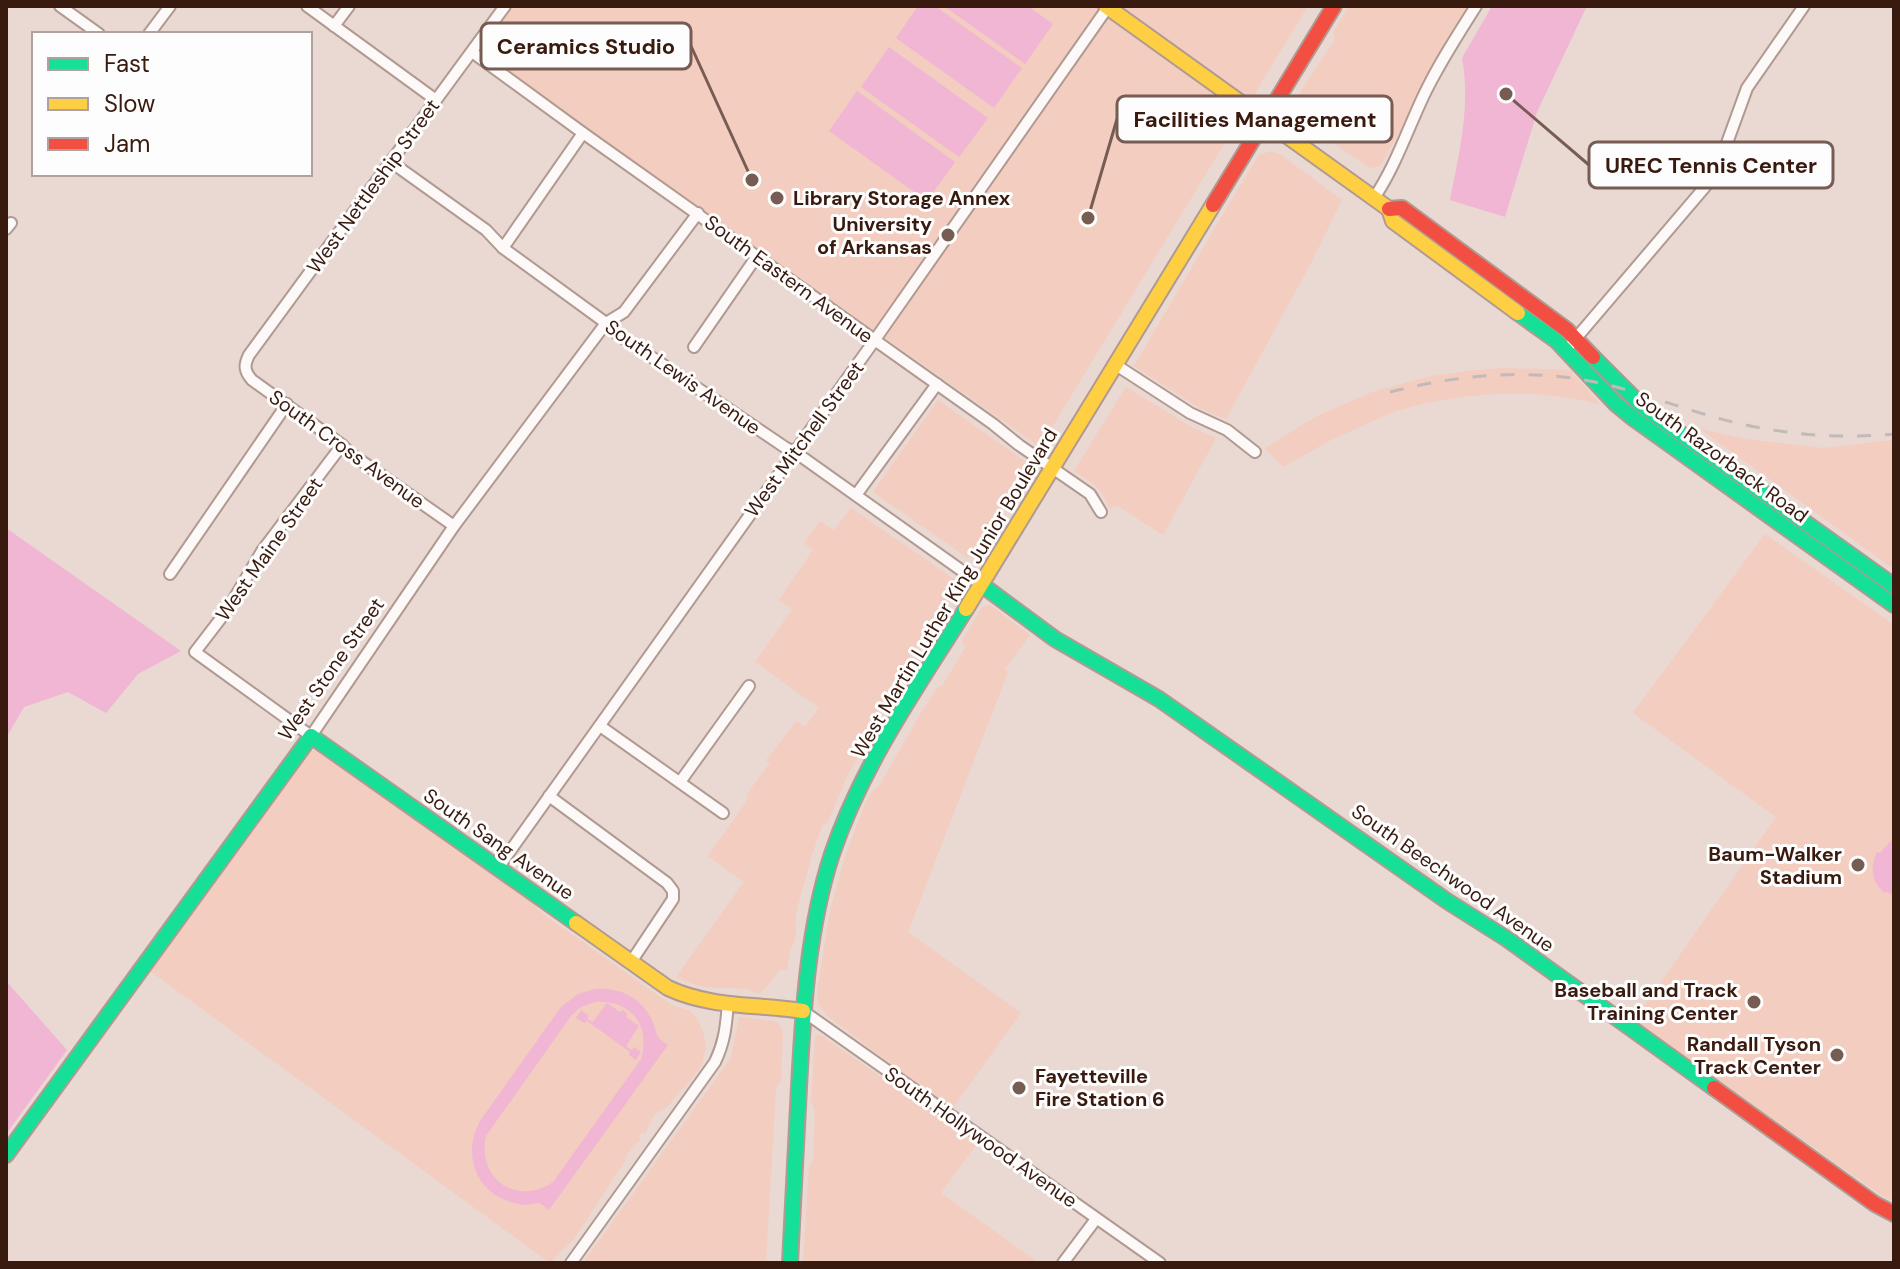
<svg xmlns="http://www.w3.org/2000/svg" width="1900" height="1269" viewBox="0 0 1900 1269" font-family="'DM Sans',sans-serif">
	<rect width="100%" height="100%" fill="#ead8d2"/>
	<g fill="#f3cdbf">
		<path d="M505,6H1308L1040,447L887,339L794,283L472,52Z"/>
		<path d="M1349,6H1469L1438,55L1416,97L1406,121L1380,166L1369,168L1296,116L1292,109L1294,102L1335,39L1333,33Z"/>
		<path d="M1271,151L1281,155L1342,200L1310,265L1226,419L1201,409L1134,366L1225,211L1259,155Z"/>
		<path d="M1504,368L1570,370L1600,404L1571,398L1537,394H1495L1461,397L1426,403L1393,412L1331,440L1283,467L1265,448L1317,416L1372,392L1431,376L1467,371Z"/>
		<path d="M1126,387L1193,428L1216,438L1163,535L1118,506L1110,509L1102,493L1096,486L1074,471Z"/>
		<path d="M938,400L1030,465L981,545L968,558L873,492Z"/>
		<path d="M1700,429L1745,439L1823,448L1894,440V569Z"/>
		<path d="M851,508L961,584L928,638L922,637L920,640L860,738L867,742L848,774L827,824L823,823L812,855L798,906L795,922L796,932L794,942L790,951L787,970H780L762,992L758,994L748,989L705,987L690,983L676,977L744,882L708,856L749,798L746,795L770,763L766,760L797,721L805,727L819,708L755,662L792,610L779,600L813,550L804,543L820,521L834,530Z"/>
		<path d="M1765,534L1894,625V1201L1884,1197L1634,1021L1776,817L1633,713Z"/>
		<path d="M990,605L1030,635L1005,669L1008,672L908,932L1021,1013L954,1106L948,1105L932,1095L825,1014L826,1012L819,1006L817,992L830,911L845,857L864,806L873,790L879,786L921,713L939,686H942L965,648L962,640L983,606Z"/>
		<path d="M314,750L318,751L527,898L543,914L673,1006L689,1010L697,1018L703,1031L706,1046L702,1065L686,1086L678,1093L670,1104L653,1116L645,1134L642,1132L639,1137L641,1139L627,1154L625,1161L574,1239L550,1263L150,971L304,757L309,752Z"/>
		<path d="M739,1017L775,1021L779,1024L783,1032L781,1081L776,1088L766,1263H583L731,1058Z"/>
		<path d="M816,1035L822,1036L952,1126L979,1141L941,1193L1039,1263H803L809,1167L813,1161L815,1110L811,1102L815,1038Z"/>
	</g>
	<g fill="#f0b6d4" fill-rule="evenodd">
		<path d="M918,6H935L1022,68L994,108L896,38Z"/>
		<path d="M944,6H1028L1053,24L1025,64Z"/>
		<path d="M1492,6H1587L1537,112L1505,217L1450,200C1459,153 1471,107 1462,58Z"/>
		<path d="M889,47L988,118L959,157L861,87Z"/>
		<path d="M857,91L955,162L927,201L829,131Z"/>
		<path d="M6,528L181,651L138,674L106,713L68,692L24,707L6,738Z"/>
		<path d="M1894,837V896L1887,892L1885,893C1871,881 1870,869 1877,852L1880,853Z"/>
		<path d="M6,981L67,1050L6,1134Z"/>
		<path d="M595,989C619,987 641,997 652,1020C659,1035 653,1035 668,1045L549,1210C546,1208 543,1204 539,1203C538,1203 527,1205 527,1205C520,1205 514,1203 508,1201C473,1190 462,1148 482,1118L561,1007L578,994ZM595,1002C631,999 651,1026 641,1059L553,1182C517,1207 476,1178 486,1136L571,1016L581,1007Z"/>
		<path d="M607,1003L620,1012L622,1010L627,1013L626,1017L639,1026L626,1046L631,1050L634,1047L641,1052L636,1060L629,1055L630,1052L587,1021L584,1023L576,1018L581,1010L589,1016L587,1019L593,1022Z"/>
	</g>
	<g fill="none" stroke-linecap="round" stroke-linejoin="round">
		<defs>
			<g id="street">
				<path d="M60,6L99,34"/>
				<path d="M307,6L436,100"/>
				<path d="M334,26L349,6"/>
				<path d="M149,34L170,6"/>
				<path d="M472,52L583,133L993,424L1019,445L1090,494L1101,512"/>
				<path d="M391,162L486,230L503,248L606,323L616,333L786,448L795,452L982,585"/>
				<path d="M1374,198C1395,167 1407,131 1423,97C1438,65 1457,36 1476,6"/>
				<path d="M6,229L11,223"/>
				<path d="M503,248L583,133"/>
				<path d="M694,347L757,256"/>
				<path d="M1566,350L1710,181L1719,165L1747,88L1804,6"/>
				<path d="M1116,365L1190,413L1227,430L1255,452"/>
				<path d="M342,445L262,551L228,609L195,652L311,736L454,526L606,323L624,312L698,213"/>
				<path d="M856,495L937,384"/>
				<path d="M454,526L350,453L342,445L252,380C244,371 244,365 249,355L505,6"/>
				<path d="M170,574L287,404"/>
				<path d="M600,726L723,813"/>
				<path d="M680,782L749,686"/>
				<path d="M549,796L667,883L673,891V899L631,962"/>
				<path d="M498,868L874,341L1108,7"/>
				<path d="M803,1011L1160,1263"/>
				<path d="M571,1263L715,1062C725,1041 726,1026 728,1003"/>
				<path d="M1063,1263L1096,1219"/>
			</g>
			<g id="fast">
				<path d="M1518,313L1557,341L1616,404L1633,418L1894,605"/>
				<path d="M1593,357L1642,406L1894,586"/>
				<path d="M982,585L1055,639L1159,699L1447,901L1507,939L1714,1088"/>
				<path d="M6,1155L311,736L576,923"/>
				<path d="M790,1263C793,1204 796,1146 799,1087C803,1010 808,927 832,854C862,765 917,687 966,609"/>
			</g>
			<g id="slow">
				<path d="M1106,6L1389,209L1393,221L1518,313"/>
				<path d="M966,609L1213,205"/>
				<path d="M576,923L668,988C711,1008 757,1004 803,1011"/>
			</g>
			<g id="jam">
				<path d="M1213,205L1334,6"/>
				<path d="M1389,209L1402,208L1567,330L1593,357"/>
				<path d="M1714,1088L1875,1204L1894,1214"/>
			</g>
		</defs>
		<use href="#street" stroke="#b09a92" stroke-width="14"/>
		<use href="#fast" stroke="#b09a92" stroke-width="18"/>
		<use href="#slow" stroke="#b09a92" stroke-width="18"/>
		<use href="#jam" stroke="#b09a92" stroke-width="18"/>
		<use href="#street" stroke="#fcf9f8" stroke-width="10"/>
		<use href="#fast" stroke="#16e098" stroke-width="14"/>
		<use href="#slow" stroke="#ffcf43" stroke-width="14"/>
		<use href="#jam" stroke="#f24e42" stroke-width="14"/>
		<path stroke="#c0bab8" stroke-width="3" stroke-dasharray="14 14" stroke-linecap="butt" d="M1390,392C1457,375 1527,368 1595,382C1634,390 1669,404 1707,415C1767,433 1831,440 1894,434"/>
	</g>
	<g fill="#775c53" stroke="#fdfdfd" stroke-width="3">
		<circle cx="777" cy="198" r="8"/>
		<circle cx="948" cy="235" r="8"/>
		<circle cx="1858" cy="865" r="8"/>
		<circle cx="1754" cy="1002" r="8"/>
		<circle cx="1837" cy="1055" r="8"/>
		<circle cx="1019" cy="1088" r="8"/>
	</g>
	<g text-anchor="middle" stroke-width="6" stroke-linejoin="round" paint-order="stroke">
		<g font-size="20" fill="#391a0f" stroke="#fdfdfd">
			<text transform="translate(373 186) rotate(-54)" y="7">West Nettleship Street</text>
			<text transform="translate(789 279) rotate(36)" y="7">South Eastern Avenue</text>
			<text transform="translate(683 377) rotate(35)" y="7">South Lewis Avenue</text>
			<text transform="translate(804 439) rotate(-54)" y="7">West Mitchell Street</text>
			<text transform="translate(347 449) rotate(36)" y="7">South Cross Avenue</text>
			<text transform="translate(1722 457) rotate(36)" y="7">South Razorback Road</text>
			<text transform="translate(269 549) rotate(-55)" y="7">West Maine Street</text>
			<text transform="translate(954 593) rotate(-59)" y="7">West Martin Luther King Junior Boulevard</text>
			<text transform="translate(331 669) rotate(-55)" y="7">West Stone Street</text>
			<text transform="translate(499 844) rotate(35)" y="7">South Sang Avenue</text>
			<text transform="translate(1453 878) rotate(35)" y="7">South Beechwood Avenue</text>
			<text transform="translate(981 1137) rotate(35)" y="7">South Hollywood Avenue</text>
		</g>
		<g font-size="20" font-weight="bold" fill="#391a0f" stroke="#fdfdfd" text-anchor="end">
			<text x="793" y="205" text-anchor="start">Library Storage Annex</text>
			<text x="932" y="231">University<tspan x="932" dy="23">of Arkansas</tspan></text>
			<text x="1842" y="861">Baum-Walker<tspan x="1842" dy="23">Stadium</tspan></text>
			<text x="1738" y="997">Baseball and Track<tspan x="1738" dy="23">Training Center</tspan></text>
			<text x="1821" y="1051">Randall Tyson<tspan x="1821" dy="23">Track Center</tspan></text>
			<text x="1035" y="1083" text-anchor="start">Fayetteville<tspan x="1035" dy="23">Fire Station 6</tspan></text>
		</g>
	</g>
	<path fill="none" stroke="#775c53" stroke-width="3" d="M752 180L691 46M1088 218L1117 119M1506 94L1589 165"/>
	<g fill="#775c53" stroke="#fdfdfd" stroke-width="3">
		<circle cx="752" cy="180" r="8"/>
		<circle cx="1088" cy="218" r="8"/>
		<circle cx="1506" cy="94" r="8"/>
	</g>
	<g fill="#fdfdfd" stroke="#775c53" stroke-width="3">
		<rect x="481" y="23" width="210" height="46" rx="8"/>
		<rect x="1117" y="96" width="275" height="46" rx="8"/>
		<rect x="1589" y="142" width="244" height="46" rx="8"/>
	</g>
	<g font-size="22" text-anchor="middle" font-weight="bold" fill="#391a0f">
		<text x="586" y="54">Ceramics Studio</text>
		<text x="1255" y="127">Facilities Management</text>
		<text x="1711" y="173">UREC Tennis Center</text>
	</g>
	<rect width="1900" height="1269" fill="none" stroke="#391a0f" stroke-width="16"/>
	<rect x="32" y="32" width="280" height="144" fill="#fdfdfd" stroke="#afa29e" stroke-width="2"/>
	<rect x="48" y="58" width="40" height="12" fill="#16e098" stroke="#afa29e" stroke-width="2"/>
	<text x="104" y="72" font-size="24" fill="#391a0f">Fast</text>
	<rect x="48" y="98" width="40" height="12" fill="#ffcf43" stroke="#afa29e" stroke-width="2"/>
	<text x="104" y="112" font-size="24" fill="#391a0f">Slow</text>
	<rect x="48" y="138" width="40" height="12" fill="#f24e42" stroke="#afa29e" stroke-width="2"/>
	<text x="104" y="152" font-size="24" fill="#391a0f">Jam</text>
</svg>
